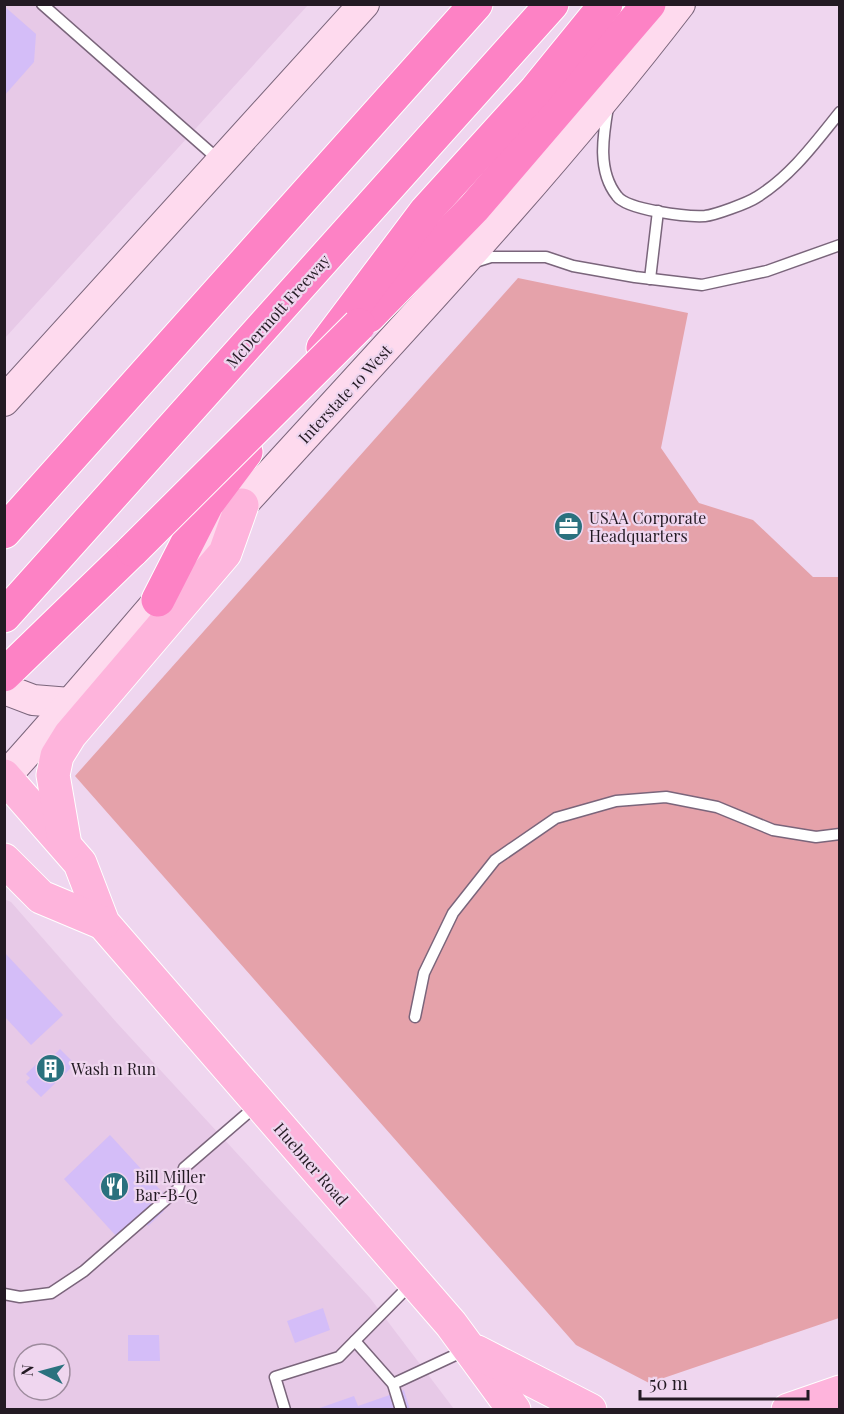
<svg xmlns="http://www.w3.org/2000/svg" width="844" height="1414" viewBox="0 0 844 1414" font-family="'Playfair Display',serif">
	<rect width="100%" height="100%" fill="#efd6ef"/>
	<g fill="#e7c9e7" fill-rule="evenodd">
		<path d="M5,5H308L5,338Z"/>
		<path d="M4,899L11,902L117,1023L370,1298L454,1409H5ZM24,1354H60V1390H24Z"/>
	</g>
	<path fill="#e5a2aa" d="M518,278L688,313L661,448L699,503L753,520L813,577H839V1318L649,1383L576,1345L75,776Z"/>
	<g fill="#d4bdf8">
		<path d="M4,6L36,34L34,62L4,96Z"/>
		<path d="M4,952L63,1015L31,1045L4,1016Z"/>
		<path d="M60,1049L75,1064L41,1097L26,1082L30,1078L26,1074L43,1058L47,1062Z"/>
		<path d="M110,1135L164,1194L155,1202L164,1211L148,1226L140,1217L117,1237L64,1179Z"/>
		<path d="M323,1308L330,1330L295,1343L287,1321Z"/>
		<path d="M128,1335H159L160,1361H128Z"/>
		<path d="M404,1390L410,1410H314L354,1396L358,1406Z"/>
	</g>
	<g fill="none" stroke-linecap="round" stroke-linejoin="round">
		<defs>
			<g id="service">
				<path d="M42,4L219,160"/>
				<path d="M608,107C603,136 597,171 617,196C627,210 687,217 705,216C715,215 748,203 757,197C791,176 815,143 840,112"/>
				<path d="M475,262L491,257H546L573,266L635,277L702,285L767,271L840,245"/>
				<path d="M650,279L658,211"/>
				<path d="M415,1017L424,973L453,913L495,860L556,818L616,801L666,797L717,807L773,830L816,837L840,834"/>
				<path d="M4,1294L20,1297L51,1293L84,1271L178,1189L184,1168L257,1105"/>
				<path d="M355,1341L393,1384L401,1410"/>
				<path d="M393,1384L466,1350"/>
				<path d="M285,1410L275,1377L339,1357L411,1284"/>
			</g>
			<g id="secondary">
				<path d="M4,401L364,4"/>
				<path d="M4,689L33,700L70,703"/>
				<path d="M4,778C85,689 161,595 242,505C391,341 544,181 680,4"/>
			</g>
			<g id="primary">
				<path d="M4,776L80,863L103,923L451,1324L514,1410"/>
				<path d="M65,845L53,775L57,756L70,735L225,553L242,505"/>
				<path d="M4,860L41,897L103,923"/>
				<path d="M477,1352L590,1410"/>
				<path d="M788,1410L840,1392"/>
			</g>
			<g id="motorway">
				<path d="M369,316L474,208L649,4"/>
				<path d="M323,348L426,211L536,90L606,4"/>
				<path d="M4,532L476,4"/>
				<path d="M158,600L207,504L246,452"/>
				<path d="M4,616L552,4"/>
				<path d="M4,675L133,550"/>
			</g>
		</defs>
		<use href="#service" stroke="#7a657b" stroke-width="13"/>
		<use href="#secondary" stroke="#7a657b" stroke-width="32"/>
		<use href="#primary" stroke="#fff" stroke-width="35"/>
		<use href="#motorway" stroke="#fff" stroke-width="35"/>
		<use href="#service" stroke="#fff" stroke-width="10"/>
		<use href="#secondary" stroke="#fedaee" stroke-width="30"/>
		<use href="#primary" stroke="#feb4dc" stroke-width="33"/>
		<use href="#motorway" stroke="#fd82c5" stroke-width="33"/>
		<defs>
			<path id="motorway-bridge" d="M133,550L359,325"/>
		</defs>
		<use href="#motorway-bridge" stroke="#fff" stroke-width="35" stroke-linecap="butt"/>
		<use href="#motorway-bridge" stroke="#fd82c5" stroke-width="33"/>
	</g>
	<defs>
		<symbol id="office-disc" viewBox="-11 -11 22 22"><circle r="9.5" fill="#2a717e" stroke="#efd6ef"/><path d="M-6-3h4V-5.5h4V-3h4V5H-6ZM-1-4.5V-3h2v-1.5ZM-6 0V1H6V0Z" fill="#fff"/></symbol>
		<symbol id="building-disc" viewBox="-11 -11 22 22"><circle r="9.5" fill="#2a717e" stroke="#efd6ef"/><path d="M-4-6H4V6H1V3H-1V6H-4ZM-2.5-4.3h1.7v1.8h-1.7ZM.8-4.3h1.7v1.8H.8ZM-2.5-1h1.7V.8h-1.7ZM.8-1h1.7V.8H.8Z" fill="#fff"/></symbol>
		<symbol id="restaurant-disc" viewBox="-11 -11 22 22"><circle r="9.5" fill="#2a717e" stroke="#efd6ef"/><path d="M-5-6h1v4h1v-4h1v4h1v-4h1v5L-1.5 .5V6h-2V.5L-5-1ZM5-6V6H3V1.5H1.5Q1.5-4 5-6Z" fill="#fff"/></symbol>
	</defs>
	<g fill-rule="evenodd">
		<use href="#office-disc" x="552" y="510" width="33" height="33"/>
		<use href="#building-disc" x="34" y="1052" width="33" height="33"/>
		<use href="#restaurant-disc" x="98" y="1170" width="33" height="33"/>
	</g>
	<g text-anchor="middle" stroke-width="4.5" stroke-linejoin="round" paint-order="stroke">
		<g font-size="16" fill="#231a23" stroke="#efd6ef">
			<text transform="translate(278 311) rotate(-48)" y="6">McDermott Freeway</text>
			<text transform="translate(345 394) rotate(-47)" y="6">Interstate 10 West</text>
			<text transform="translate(311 1164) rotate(49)" y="6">Huebner Road</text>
		</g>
		<g font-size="16" fill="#231a23" stroke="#efd6ef" text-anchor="start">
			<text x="589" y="524">USAA Corporate<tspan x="589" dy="18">Headquarters</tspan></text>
			<text x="71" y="1075">Wash n Run</text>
			<text x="135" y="1183">Bill Miller<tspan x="135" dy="18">Bar-B-Q</tspan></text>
		</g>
	</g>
	<rect width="844" height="1414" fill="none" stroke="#231a23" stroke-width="12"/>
	<g transform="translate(42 1372) rotate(276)"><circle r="28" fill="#efd6ef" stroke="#9d8b9d" stroke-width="1.5"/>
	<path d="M0-4.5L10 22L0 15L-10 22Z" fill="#2a717e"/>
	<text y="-9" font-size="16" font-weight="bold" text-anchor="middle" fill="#231a23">N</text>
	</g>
	<path d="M640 1390v9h168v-9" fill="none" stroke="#231a23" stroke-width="3"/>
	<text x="649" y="1390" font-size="18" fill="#231a23" stroke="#efd6ef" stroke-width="4.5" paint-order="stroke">50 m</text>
</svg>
